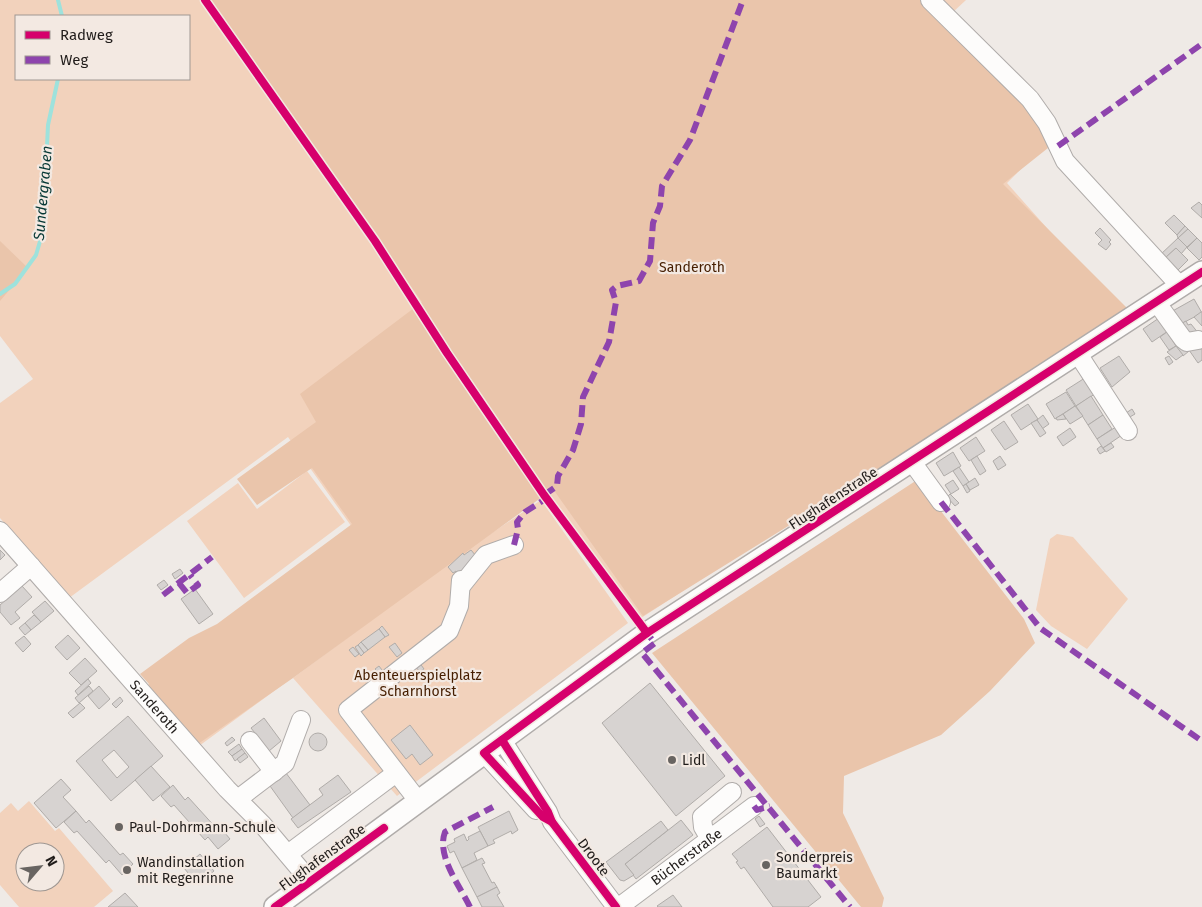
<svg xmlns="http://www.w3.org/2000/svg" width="1202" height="907" viewBox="0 0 1202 907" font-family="'Fira Sans',sans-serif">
	<rect width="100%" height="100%" fill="#efeae6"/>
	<g fill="#f2d2bc" fill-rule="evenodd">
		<path d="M0,0H215L1046,144L1007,183L1119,309L638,620L546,492L468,549L541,500L628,623L397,796L293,678L457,557L199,746L147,685L354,530L288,437L69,598L0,518V403L33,379L0,336ZM16,16H189V79H16Z"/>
		<path d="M938,0H966L952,13Z"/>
		<path d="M307,471L345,522L244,598L187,521L238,483L257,509Z"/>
		<path d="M1057,534L1073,537L1128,599L1087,649L1051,626L1036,610L1050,539Z"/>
		<path d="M29,801L55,831L59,828L113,891L94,907H19L0,885V813L11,803L18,811ZM25,852H55V882H25Z"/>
	</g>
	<g fill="#eac5ab">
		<path d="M209,0H920L1038,118L1048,148L1003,184L1132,313L643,616L553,489L293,678L198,744L150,690L149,684L140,674L189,638L217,624L352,524L312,468L257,505L237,479L316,422L300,394L422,302Z"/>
		<path d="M0,241L28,268L0,301Z"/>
		<path d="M917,480L1024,619L1035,643L990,691L941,735L844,776L843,813L884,898L882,907H861L652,653Z"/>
	</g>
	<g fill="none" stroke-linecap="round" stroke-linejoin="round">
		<g stroke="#9ee2dc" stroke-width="4">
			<path d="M58,0L62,16"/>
			<path d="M0,294L15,284L36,255L43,231L48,125L58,79"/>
		</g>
	</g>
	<g fill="#d7d3d1" stroke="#b0aca9" fill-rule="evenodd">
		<path d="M1199,202L1202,205V218L1191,208Z"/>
		<path d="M1174,215L1185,226L1177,235L1165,223Z"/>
		<path d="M1185,226L1188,229L1178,238L1177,235Z"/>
		<path d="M1100,228L1111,240L1109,242L1111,244L1106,250L1098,244L1102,240L1095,233Z"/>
		<path d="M1188,229L1197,238L1187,247L1178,238Z"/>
		<path d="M1178,238L1187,247L1181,254L1176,248L1164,259L1160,255Z"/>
		<path d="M1197,238L1202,243V257L1199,260L1187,248Z"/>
		<path d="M1176,248L1188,260L1176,272L1164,259Z"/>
		<path d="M1194,299L1202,313L1177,326L1169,313Z"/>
		<path d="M1201,312H1202V326L1194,317Z"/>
		<path d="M1159,318L1168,331L1152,342L1143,329Z"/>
		<path d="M1186,321L1188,325L1191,324L1199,334L1189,338L1177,326Z"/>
		<path d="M1167,332L1176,346L1169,350L1160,337Z"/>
		<path d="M1184,343L1189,351L1183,356L1177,348Z"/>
		<path d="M1176,346L1183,355L1176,360L1167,352Z"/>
		<path d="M1199,346L1202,348V360L1198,363L1189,350Z"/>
		<path d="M1119,356L1130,372L1112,387L1100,368Z"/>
		<path d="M1169,356L1173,362L1169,365L1165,358Z"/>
		<path d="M1088,376L1098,392L1076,406L1066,390Z"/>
		<path d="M1066,392L1075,406L1055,419L1046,404Z"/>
		<path d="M1091,396L1103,415L1088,425L1076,406Z"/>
		<path d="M1028,404L1038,419L1021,430L1011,415Z"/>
		<path d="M1075,406L1083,416L1070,424L1063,414Z"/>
		<path d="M1132,409L1135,414L1128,418L1126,413Z"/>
		<path d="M1063,414L1066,419L1057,420L1056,418Z"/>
		<path d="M1043,415L1049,424L1042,429L1037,420Z"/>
		<path d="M1103,415L1112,429L1097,439L1088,425Z"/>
		<path d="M1037,420L1046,433L1040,437L1031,423Z"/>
		<path d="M1004,421L1018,442L1005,450L991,430Z"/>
		<path d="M1119,425L1125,433L1103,448L1097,439Z"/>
		<path d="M1070,428L1076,437L1063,446L1057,437Z"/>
		<path d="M976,437L985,451L969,461L960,448Z"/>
		<path d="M1111,443L1114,447L1106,452L1103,448Z"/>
		<path d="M1101,446L1105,451L1100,454L1097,449Z"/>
		<path d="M953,452L961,466L944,476L936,463Z"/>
		<path d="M977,456L986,471L980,475L971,460Z"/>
		<path d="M1000,456L1006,465L998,470L993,461Z"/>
		<path d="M959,467L969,482L963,486L953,471Z"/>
		<path d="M975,478L979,485L970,490L966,484Z"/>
		<path d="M953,480L959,489L951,494L945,485Z"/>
		<path d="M966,484L970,491L967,493L963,486Z"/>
		<path d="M950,494L959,503L955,506L947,497Z"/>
		<path d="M0,550L5,555L0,560Z"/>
		<path d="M471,550L476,556L469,562L474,569L461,577L456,571L453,573L448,567L463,553L464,555Z"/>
		<path d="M180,569L183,573L175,579L172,574Z"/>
		<path d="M164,580L168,585L161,590L157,585Z"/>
		<path d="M22,586L32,597L15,612L20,618L11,625L0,612V605Z"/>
		<path d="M195,589L213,614L199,624L181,599Z"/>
		<path d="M45,601L54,611L41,622L32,612Z"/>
		<path d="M34,615L41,622L31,630L25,623Z"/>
		<path d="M25,623L31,630L25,635L19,628Z"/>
		<path d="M382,626L389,635L385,637L379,629Z"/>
		<path d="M379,629L385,637L368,650L361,642Z"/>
		<path d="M68,635L80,648L67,660L55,647Z"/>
		<path d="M24,636L31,644L23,652L15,643Z"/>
		<path d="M361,642L368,650L364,653L358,645Z"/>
		<path d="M395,643L402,653L397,657L389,647Z"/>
		<path d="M358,645L364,653L361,656L355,647Z"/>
		<path d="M353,647L359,654L355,657L349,650Z"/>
		<path d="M85,658L97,671L81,685L69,673Z"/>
		<path d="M419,662L424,669L420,672L414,665Z"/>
		<path d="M379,666L385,674L382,677L375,669Z"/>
		<path d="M88,679L91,683L78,695L75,691Z"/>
		<path d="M650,683L725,776L676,816L602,723Z"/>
		<path d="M89,686L93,691L79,703L75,698Z"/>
		<path d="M99,686L110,699L99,709L88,696Z"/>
		<path d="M120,697L123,701L116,708L112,704Z"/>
		<path d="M80,703L85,708L73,718L68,713Z"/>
		<path d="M128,716L163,756L111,801L76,761ZM114,750L129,767L117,778L102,760Z"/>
		<path d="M264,718L281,741L269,751L251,728Z"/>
		<path d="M410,725L433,755L420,765L412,754L406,759L391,740Z"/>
		<circle cx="318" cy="742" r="9"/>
		<path d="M232,737L235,740L227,746L225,743Z"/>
		<path d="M239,744L242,749L232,756L228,752Z"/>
		<path d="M242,749L245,753L235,761L232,756Z"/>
		<path d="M245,753L248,757L240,763L237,759Z"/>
		<path d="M151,766L170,787L153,801L135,780Z"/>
		<path d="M286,773L310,805L293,818L270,786Z"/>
		<path d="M338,775L351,792L298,828L291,819L323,795L319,789Z"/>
		<path d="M61,779L71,790L63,797L76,811L56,828L34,803Z"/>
		<path d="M173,785L185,800L188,797L217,829L220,827L230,839L218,849L208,837L205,840L174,805L171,807L161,796Z"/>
		<path d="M76,811L86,823L89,820L120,855L123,853L133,864L122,875L109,860L106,863L77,831L74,833L64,822Z"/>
		<path d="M509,811L518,830L512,834L511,831L493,840L495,843L488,846L478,827Z"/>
		<path d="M759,816L765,824L760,827L755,819Z"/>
		<path d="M681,820L693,835L636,879L625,864Z"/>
		<path d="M661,821L668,830L625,864L634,875L624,881L620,880L606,862Z"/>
		<path d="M767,827L821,897L808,907H773L744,867L741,869L736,862L738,861L732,854Z"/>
		<path d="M480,831L488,846L474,853L477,860L462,868L454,851L450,853L447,846L455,842L454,839L464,834L467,841L469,839L468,837Z"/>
		<path d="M200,854L214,871L198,885L184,868Z"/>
		<path d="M482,858L485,863L482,864L492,883L494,882L497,887L477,897L462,868Z"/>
		<path d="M497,887L500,893L497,895L504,907H482L477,897Z"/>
		<path d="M125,893L138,907H108Z"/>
		<path d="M673,895L682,907H658L657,906Z"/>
	</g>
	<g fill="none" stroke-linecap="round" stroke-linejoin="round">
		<defs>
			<g id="minor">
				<path d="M930,0L1030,99L1047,123L1065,161L1181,287"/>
				<path d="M1157,303L1183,339L1187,342L1198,340"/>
				<path d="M1078,354L1128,431"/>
				<path d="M912,462L941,502"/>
				<path id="s1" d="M0,531L227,789L262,824L310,881"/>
				<path d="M461,586L486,555L514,545"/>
				<path d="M0,593L31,566"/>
				<path d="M502,740L548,812L552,822L616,907"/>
				<path d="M250,741L274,772"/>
				<path d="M484,753L536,810"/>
				<path d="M238,799L285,763L301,720"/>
				<path d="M419,802L348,710L449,631L459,606L461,580"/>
				<path d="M710,839L703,827L702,817L732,792"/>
				<path d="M288,854L396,773"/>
				<path id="s2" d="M619,907L754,806"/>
			</g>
			<path id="major" d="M275,907L647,633L1202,272"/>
		</defs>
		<use href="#minor" stroke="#b0acaa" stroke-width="20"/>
		<use href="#major" stroke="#b0acaa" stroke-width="24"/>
		<use href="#minor" stroke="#fdfcfb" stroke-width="18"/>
		<use href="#major" stroke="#fdfcfb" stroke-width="21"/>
		<g stroke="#8e44ad" stroke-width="6" stroke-dasharray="12 6" stroke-linecap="butt">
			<path d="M1058,146L1202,44"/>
			<path d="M544,495L557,486L558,476L573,450L581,424L583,397L609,342L616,302L612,290L617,286L639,281L650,261L653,223L660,206L662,186L690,140L743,0"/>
			<path d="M941,502L1040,628L1202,741"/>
			<path d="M514,545L518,529L517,522L525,512L547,498"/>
			<path d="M179,583L187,593L198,585L190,575"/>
			<path d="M163,595L212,557"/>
			<path d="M644,630L655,643L642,653L850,907"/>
			<path d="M754,806L757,810L770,806"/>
			<path d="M470,907C460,886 436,856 445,832L493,807"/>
		</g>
		<defs>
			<g id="cycleway">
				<path d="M205,0L375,241L447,353L544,495L647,633"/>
				<path d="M502,740L548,812L552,822L616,907"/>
				<path d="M552,822L543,817L484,753L647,633L1202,272"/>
				<path d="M275,907L384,828"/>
			</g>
		</defs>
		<use href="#cycleway" stroke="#f3e9e2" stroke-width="11"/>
		<use href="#cycleway" stroke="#d6006c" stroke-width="8"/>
	</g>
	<g fill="#686461" stroke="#f3e9e2" stroke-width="2">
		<circle cx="672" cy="760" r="5"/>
		<circle cx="119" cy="827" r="5"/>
		<circle cx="766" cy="865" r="5"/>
		<circle cx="127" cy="870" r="5"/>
	</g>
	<g text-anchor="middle" stroke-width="4.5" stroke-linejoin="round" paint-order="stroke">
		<g font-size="14" fill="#461e00" stroke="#f3e9e2">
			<text x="692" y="272">Sanderoth</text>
			<text x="418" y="680">Abenteuerspielplatz<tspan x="418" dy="16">Scharnhorst</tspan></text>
		</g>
		<g font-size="14" fill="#201c1a" stroke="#f3e9e2">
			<text transform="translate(833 498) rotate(-33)" y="5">Flughafenstraße</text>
			<text dy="5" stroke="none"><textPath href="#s1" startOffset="234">Sanderoth</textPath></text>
			<text dy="5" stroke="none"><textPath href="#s2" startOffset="84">Bücherstraße</textPath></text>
			<text transform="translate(322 857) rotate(-36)" y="5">Flughafenstraße</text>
			<text transform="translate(594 857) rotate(53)" y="5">Droote</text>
		</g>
		<g font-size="14" fill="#201c1a" stroke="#f3e9e2" text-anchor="start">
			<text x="682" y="765">Lidl</text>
			<text x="129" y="832">Paul-Dohrmann-Schule</text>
			<text x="776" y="862">Sonderpreis<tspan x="776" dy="16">Baumarkt</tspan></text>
			<text x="137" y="867">Wandinstallation<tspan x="137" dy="16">mit Regenrinne</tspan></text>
		</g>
		<g font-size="15" font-style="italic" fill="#063835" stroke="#f3e9e2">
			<text transform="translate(43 193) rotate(-85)" y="5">Sundergraben</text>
		</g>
	</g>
	<rect x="15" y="15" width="175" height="65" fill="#f3e9e2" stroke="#9f9792"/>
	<rect x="25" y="31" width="25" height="8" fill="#d6006c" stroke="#9f9792"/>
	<text x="60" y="40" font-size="15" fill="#201c1a">Radweg</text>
	<rect x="25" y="56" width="25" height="8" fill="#8e44ad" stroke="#9f9792"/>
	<text x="60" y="65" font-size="15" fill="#201c1a">Weg</text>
	<g transform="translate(40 867) rotate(62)"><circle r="24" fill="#f3e9e2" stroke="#9f9792"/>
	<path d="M0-4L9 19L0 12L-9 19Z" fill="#686461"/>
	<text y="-8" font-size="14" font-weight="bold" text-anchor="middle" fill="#201c1a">N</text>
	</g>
</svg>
